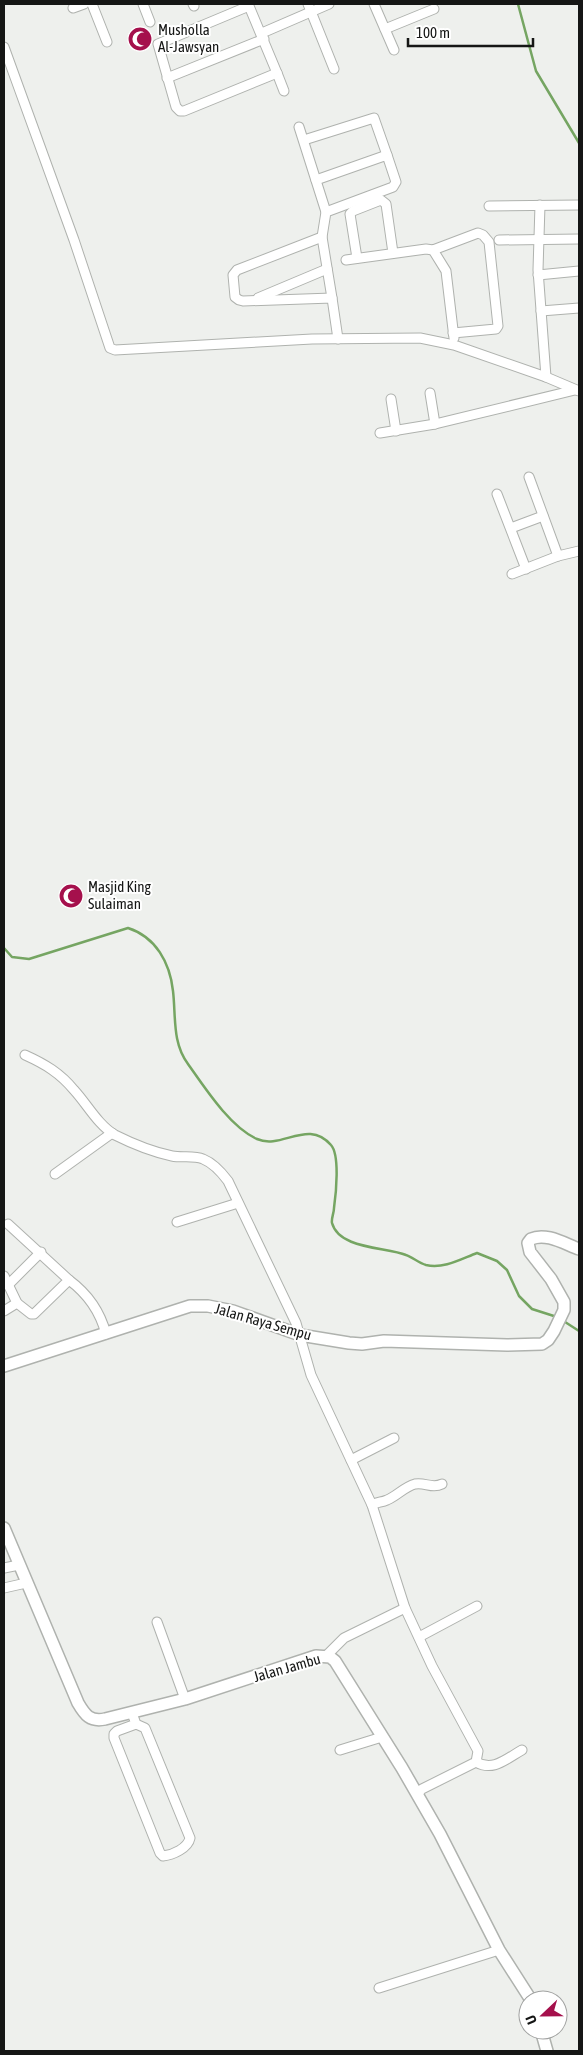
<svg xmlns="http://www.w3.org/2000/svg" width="583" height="2055" viewBox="0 0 583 2055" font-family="'Asap Condensed',sans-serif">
	<rect width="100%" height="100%" fill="#eef0ed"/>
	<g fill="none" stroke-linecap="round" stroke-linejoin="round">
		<g stroke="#75a562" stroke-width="2.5">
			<path d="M518,4L536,71L579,143"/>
			<path d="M4,948L12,957L29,959L128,928C156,937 170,963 173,991C176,1016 172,1043 188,1064C205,1088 230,1127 257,1139C282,1150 308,1118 331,1145C340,1155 336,1194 334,1208C334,1213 331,1219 332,1223C339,1249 385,1247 406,1255C412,1257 419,1263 426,1265C444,1269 461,1259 477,1253L497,1261L507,1270L519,1296L532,1309L557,1317"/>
			<path d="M562,1320L579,1331"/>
		</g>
		<defs>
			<g id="minor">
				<path d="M92,4L107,42"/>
				<path d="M143,4L150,22"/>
				<path d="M193,4L194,6"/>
				<path d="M248,4L249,6L277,73L184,111H180L176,107L158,44L249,6"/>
				<path d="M308,4L334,69"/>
				<path d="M374,4L394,50"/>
				<path d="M73,8L84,4"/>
				<path d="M385,29L434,9"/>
				<path d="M262,33L329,4"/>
				<path d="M4,47L74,240L110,348L115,350L312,339L420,338L454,345L546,377L579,391"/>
				<path d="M277,73L284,91"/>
				<path d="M167,78L264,39"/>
				<path d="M299,127L326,212"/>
				<path d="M304,140L374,118L387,155"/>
				<path d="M316,180L387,155L396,182L393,187L326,212L322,237L332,298"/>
				<path d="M540,205L538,270L546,377"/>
				<path d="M489,206L579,205"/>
				<path d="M322,237L237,270L233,275L235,297L239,300L243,301L332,298L338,339"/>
				<path d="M499,240L579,239"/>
				<path d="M433,250L446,271L454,338"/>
				<path d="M357,258L350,214L353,211L381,200L386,204L393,253"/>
				<path d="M346,260L426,249L433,250L478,233L483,235L489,242L498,326L496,329L453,333"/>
				<path d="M538,275L579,271"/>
				<path d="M258,298L327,269"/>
				<path d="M541,311L579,308"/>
				<path d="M430,393L435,424"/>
				<path d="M391,399L396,431"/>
				<path d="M380,433L435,424L575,390"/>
				<path d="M529,477L558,556"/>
				<path d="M497,494L526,569"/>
				<path d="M511,528L543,516"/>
				<path d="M512,574L558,556L579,551"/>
				<path d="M25,1055C45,1064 60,1073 74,1090C87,1104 98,1125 115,1135C133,1144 153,1152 172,1156C182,1158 194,1155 203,1159C213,1163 222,1173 228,1181L296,1323L311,1375L372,1505L405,1608L432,1666L478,1751L476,1762L422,1789L417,1794"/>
				<path d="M55,1174L112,1133"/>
				<path d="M177,1222L238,1203"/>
				<path d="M4,1276L17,1303L31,1314H34L69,1280L8,1224"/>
				<path d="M69,1280C88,1294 100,1311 106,1334"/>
				<path d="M8,1285L41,1252"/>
				<path d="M4,1311L17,1303"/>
				<path d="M351,1460L394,1438"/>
				<path d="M372,1505C378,1501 381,1503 387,1500C397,1496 404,1487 415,1484C425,1482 432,1489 442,1484"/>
				<path d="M4,1568L19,1565"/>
				<path d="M4,1588L26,1583"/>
				<path d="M157,1622L185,1699"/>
				<path d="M419,1637L477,1606"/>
				<path d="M326,1656L344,1638L405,1608"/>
				<path d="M132,1713L136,1724L145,1728L190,1838C188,1848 173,1855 163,1856L160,1853L114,1738V1734L117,1731L136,1724"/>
				<path d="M340,1750L382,1737"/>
				<path d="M476,1762C493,1772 506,1759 522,1750"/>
				<path d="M379,1988L499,1950"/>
			</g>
			<g id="tertiary">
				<path d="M4,1366L190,1306H208L233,1311L300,1335L349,1343L362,1344L384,1341L507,1345L542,1344L548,1340L554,1331L564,1310V1302L551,1279L530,1252L528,1243L531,1239C546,1232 565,1244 579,1249"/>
				<path d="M4,1528L78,1703C85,1715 90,1722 105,1719L185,1699L316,1656L330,1657L335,1661L402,1768L440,1834L499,1950L531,2000"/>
				<path d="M541,2030L547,2051"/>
			</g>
		</defs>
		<use href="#minor" stroke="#afb2ae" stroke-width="11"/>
		<use href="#tertiary" stroke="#afb2ae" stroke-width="14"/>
		<use href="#minor" stroke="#fff" stroke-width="9"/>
		<use href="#tertiary" stroke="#fff" stroke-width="11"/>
	</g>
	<defs>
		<symbol id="mosque-disc" viewBox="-11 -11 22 22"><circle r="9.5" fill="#a5104c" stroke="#fff"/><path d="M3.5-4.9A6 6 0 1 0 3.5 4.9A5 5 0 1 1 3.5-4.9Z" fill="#fff"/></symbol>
	</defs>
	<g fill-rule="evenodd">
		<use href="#mosque-disc" x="126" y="25" width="28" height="28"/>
		<use href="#mosque-disc" x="57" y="882" width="28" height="28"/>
	</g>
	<g text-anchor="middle" stroke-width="4" stroke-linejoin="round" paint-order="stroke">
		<g font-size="15" fill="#151615" stroke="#fff" text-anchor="start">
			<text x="158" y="35">Musholla<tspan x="158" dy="17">Al-Jawsyan</tspan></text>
			<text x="88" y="892">Masjid King<tspan x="88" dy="17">Sulaiman</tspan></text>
		</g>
		<g font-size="15" fill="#151615" stroke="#fff">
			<text transform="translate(263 1322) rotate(16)" y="5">Jalan Raya Sempu</text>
			<text transform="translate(287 1668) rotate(-16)" y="5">Jalan Jambu</text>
		</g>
	</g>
	<rect width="583" height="2055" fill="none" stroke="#151615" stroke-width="10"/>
	<g transform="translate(543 2015) rotate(248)"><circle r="24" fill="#ffffff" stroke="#a1a2a1"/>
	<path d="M0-4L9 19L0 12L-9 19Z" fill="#a5104c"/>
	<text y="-8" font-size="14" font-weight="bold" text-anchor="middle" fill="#151615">U</text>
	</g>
	<path d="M408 38v8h125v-8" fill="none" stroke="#151615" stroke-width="2.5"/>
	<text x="416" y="38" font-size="15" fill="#151615" stroke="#ffffff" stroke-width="4" paint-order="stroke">100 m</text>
</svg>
